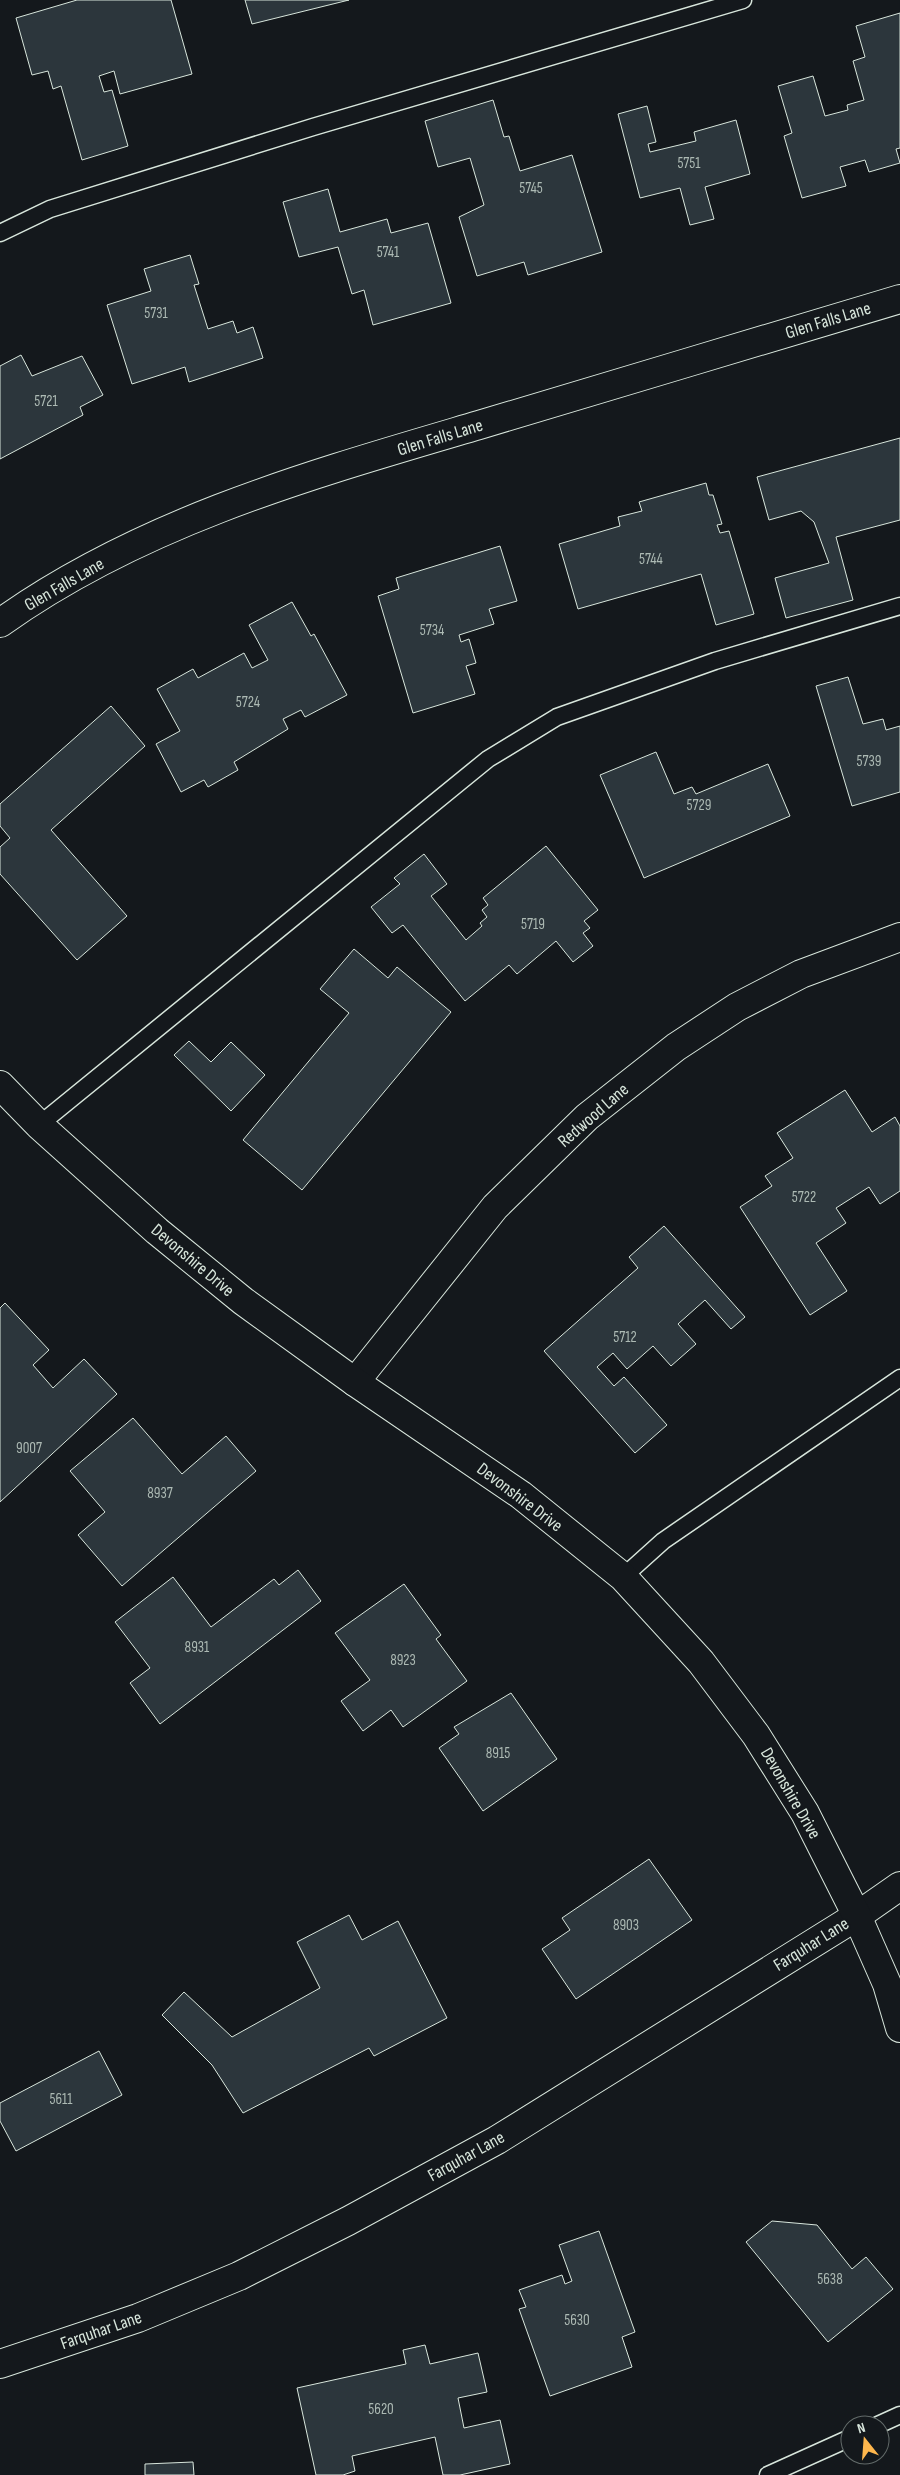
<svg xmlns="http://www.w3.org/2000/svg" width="900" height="2475" viewBox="0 0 900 2475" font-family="'Sofia Sans Condensed',sans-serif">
	<rect width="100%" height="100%" fill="#14181c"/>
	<g fill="#2c363c" stroke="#d8e6dc">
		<path d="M77,0H171L192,74L120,94L114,71L99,76L104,92L112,90L128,146L82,160L61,86L53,89L48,71L32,75L16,18Z"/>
		<path d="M245,0H349L252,24Z"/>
		<path d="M900,13V148L896,149L900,163L869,172L865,160L840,167L846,186L802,198L784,136L792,133L778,86L813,76L825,116L848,110L847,105L864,100L853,61L865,57L856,26Z"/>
		<path d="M493,100L504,137L509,136L520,171L572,155L602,252L528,275L524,262L477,276L459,217L484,205L470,158L438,167L425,121Z"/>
		<path d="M647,106L656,142L648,144L650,152L696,141L694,132L736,120L750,174L705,187L714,219L690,225L680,188L640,198L618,114Z"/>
		<path d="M328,189L340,232L387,219L391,233L428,223L451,303L373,325L364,290L352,294L338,247L299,257L283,202Z"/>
		<path d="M190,255L199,284L194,285L208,329L233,321L237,333L253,327L263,358L189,382L185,367L132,384L107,305L151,291L144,269Z"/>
		<path d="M21,355L32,376L82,356L103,395L80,407L83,415L0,459V366Z"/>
		<path d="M900,438V520L836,537L853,600L786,618L775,578L829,563L814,522L801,511L769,520L757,477Z"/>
		<path d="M706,483L709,495H713L722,524L717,525L720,533L729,531L754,614L716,625L701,574L578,609L559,544L620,526L618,517L642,511L639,502Z"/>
		<path d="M500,546L517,601L489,609L494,624L459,635L461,642L469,639L476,663L466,666L475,694L413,713L378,596L399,589L396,578Z"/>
		<path d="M292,602L311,636L314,634L347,695L305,717L301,710L283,719L288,729L234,762L238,770L208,787L204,780L181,792L156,744L180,731L157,689L193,669L198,678L244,653L252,668L268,660L249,625Z"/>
		<path d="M848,677L863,724L883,719L886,730L900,726V792L852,806L816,686Z"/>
		<path d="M111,706L145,746L51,830L127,916L77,960L0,874V847L10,838L0,826V804Z"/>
		<path d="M656,752L674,794L692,787L696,794L768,764L790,816L644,878L600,775Z"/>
		<path d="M546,846L598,910L584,921L590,928L583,933L593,946L573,962L556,941L517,974L509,965L465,1001L403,925L392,933L371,907L400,884L394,878L424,854L447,884L431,896L466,940L482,926L480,923L487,917L482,910L488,905L483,898Z"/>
		<path d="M354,949L388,978L397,967L451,1012L302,1190L243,1140L349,1013L320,989Z"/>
		<path d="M189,1041L211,1062L231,1042L265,1075L231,1111L174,1055Z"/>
		<path d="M845,1090L872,1132L895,1117L900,1126V1191L880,1204L869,1187L836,1208L846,1223L816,1243L847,1291L810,1315L740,1207L772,1186L765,1176L793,1158L777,1133Z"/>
		<path d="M664,1226L745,1317L731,1329L705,1300L678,1324L696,1344L671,1366L653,1346L627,1369L613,1353L597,1367L614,1386L624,1377L667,1425L635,1453L544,1351L638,1268L629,1257Z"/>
		<path d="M5,1303L49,1350L33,1365L53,1388L84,1359L117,1394L0,1502V1308Z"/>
		<path d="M133,1418L182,1474L226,1436L256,1471L122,1586L78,1535L105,1512L70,1471Z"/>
		<path d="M298,1570L321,1601L160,1724L130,1683L150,1668L115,1622L173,1577L211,1627L274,1579L279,1585Z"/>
		<path d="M404,1584L441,1635L436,1639L467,1681L403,1727L391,1710L363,1731L341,1701L370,1680L335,1633Z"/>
		<path d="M511,1693L557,1759L483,1811L439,1748L459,1734L454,1727Z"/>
		<path d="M649,1859L692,1920L576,1999L542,1949L570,1930L562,1918Z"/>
		<path d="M349,1915L362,1940L398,1921L447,2018L374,2056L369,2048L243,2113L212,2065L162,2015L184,1992L232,2037L320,1988L297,1942Z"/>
		<path d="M99,2051L122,2095L16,2151L0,2121V2103Z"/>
		<path d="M772,2221L817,2225L852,2269L866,2257L893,2289L828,2342L746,2242Z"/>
		<path d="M599,2231L635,2332L622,2337L632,2367L550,2396L519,2309L526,2307L519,2290L562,2275L565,2284L572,2281L559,2245Z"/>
		<path d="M425,2345L430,2364L478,2353L487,2392L458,2398L464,2428L500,2420L510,2464L460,2475H443L435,2437L352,2456L355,2471L343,2475H316L297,2388L406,2364L403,2350Z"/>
		<path d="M193,2462L194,2475H145V2464Z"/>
	</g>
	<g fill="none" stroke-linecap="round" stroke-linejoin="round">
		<defs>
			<g id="service">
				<path d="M0,233L50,209L313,127L743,0"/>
				<path d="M39,1125L488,759L557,717L715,661L900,606"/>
				<path d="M623,1577L663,1541L900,1378"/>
				<path d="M878,2425L900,2415"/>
				<path d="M768,2475L850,2438"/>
			</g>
			<g id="minor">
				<path d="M0,623C143,521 313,474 479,425C619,383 760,341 900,299"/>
				<path d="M355,1382L495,1207L587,1117L676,1047L737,1007L801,974L900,937"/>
				<path d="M0,2364L138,2318L239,2276L348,2221L497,2140L857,1916L900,1886"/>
			</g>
			<path id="tertiary" d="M0,1085L39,1125L157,1231L243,1301L355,1382L521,1495L623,1577L701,1662L756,1735L805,1813L857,1916L887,1984L900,2028"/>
		</defs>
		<use href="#service" stroke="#d8e6dc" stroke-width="19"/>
		<use href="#minor" stroke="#d8e6dc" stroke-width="30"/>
		<use href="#tertiary" stroke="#d8e6dc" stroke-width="30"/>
		<use href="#service" stroke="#14181c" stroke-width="16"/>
		<use href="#minor" stroke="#14181c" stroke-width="28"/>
		<use href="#tertiary" stroke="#14181c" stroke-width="28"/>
	</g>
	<g text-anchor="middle" stroke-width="4" stroke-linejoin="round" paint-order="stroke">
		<g font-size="15" fill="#adbab4">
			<text x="689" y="168">5751</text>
			<text x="531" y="193">5745</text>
			<text x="388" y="257">5741</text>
			<text x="156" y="318">5731</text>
			<text x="46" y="406">5721</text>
			<text x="651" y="564">5744</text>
			<text x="432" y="635">5734</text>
			<text x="248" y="707">5724</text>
			<text x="869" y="766">5739</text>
			<text x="699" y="810">5729</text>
			<text x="533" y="929">5719</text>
			<text x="804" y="1202">5722</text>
			<text x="625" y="1342">5712</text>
			<text x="29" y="1453">9007</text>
			<text x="160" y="1498">8937</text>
			<text x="197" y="1652">8931</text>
			<text x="403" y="1665">8923</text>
			<text x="498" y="1758">8915</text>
			<text x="626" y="1930">8903</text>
			<text x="61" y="2104">5611</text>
			<text x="830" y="2284">5638</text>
			<text x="577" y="2325">5630</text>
			<text x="381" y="2414">5620</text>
		</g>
		<g font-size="18" fill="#d8e6dc" stroke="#14181c">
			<text transform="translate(828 320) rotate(-17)" y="6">Glen Falls Lane</text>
			<text transform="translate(440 437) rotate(-17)" y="6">Glen Falls Lane</text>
			<text transform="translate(64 584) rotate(-30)" y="6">Glen Falls Lane</text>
			<text transform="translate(593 1115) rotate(-41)" y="6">Redwood Lane</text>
			<text transform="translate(193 1260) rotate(40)" y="6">Devonshire Drive</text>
			<text transform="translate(520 1497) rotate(37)" y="6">Devonshire Drive</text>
			<text transform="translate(791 1793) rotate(60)" y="6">Devonshire Drive</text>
			<text transform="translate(811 1944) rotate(-32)" y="6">Farquhar Lane</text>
			<text transform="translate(466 2156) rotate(-29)" y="6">Farquhar Lane</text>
			<text transform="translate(101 2330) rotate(-19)" y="6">Farquhar Lane</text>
		</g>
	</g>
	<g transform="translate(865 2440) rotate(343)"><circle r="24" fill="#14181c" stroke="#626a69"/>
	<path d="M0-4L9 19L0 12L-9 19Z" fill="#ffb74d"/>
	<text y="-8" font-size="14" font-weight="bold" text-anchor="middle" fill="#d8e6dc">N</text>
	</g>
</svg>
